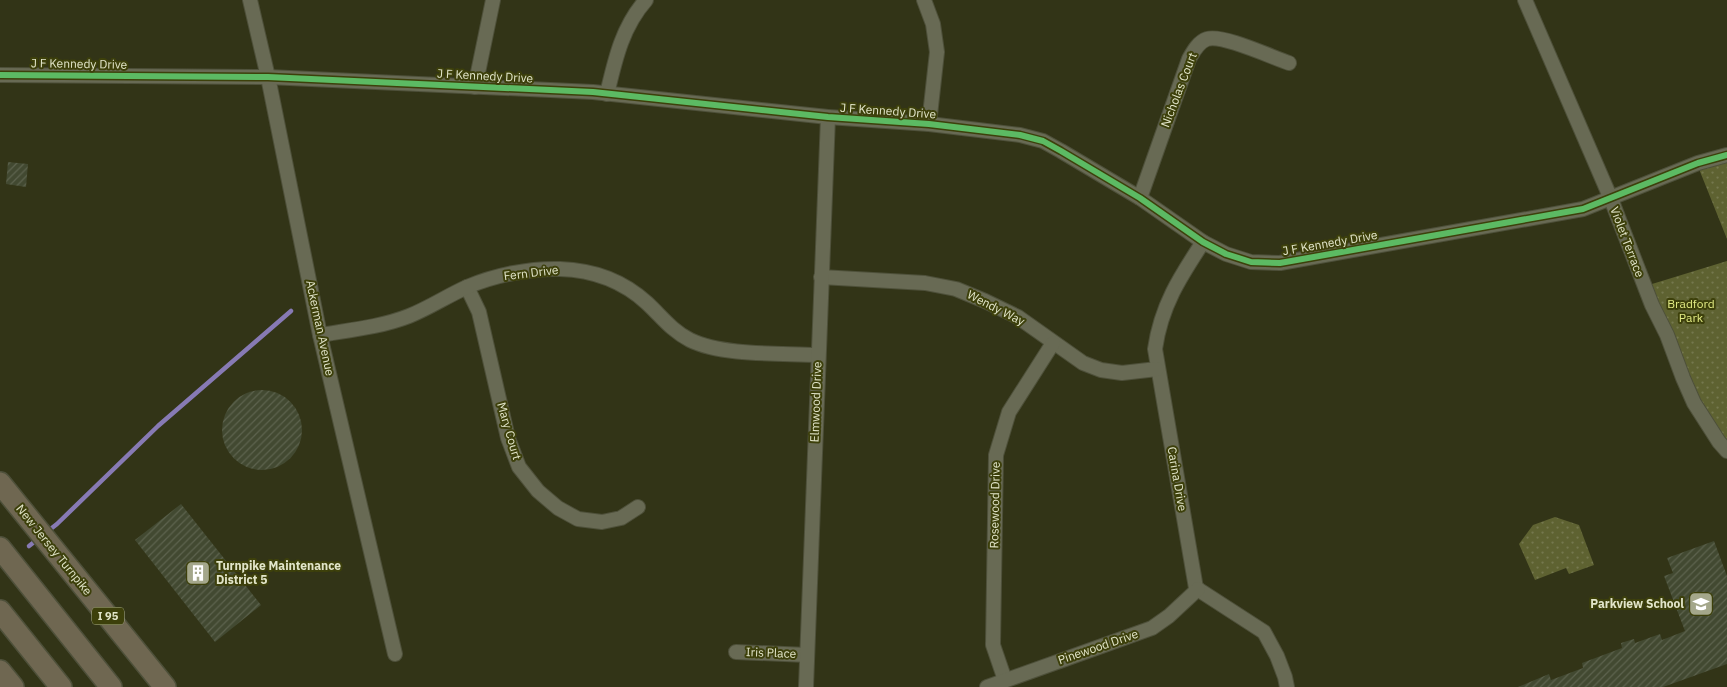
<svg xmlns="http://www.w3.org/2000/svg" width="1727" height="687" viewBox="0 0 1727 687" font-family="'IBM Plex Sans',sans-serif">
	<defs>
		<pattern id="park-dots" width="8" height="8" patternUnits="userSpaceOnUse" patternTransform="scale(1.25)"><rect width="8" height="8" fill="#5e6231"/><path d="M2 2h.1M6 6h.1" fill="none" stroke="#75784e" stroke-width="1.8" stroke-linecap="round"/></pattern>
		<pattern id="building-hatch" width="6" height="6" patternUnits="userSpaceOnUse" patternTransform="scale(1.25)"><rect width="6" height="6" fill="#424931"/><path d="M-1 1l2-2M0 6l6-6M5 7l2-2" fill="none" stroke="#5d634e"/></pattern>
	</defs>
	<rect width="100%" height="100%" fill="#323417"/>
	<g fill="url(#park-dots)">
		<path d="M1727,154V239L1699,169Z"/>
		<path d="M1727,261V456L1692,414L1674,354L1639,288Z"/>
		<path d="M1555,517L1579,525L1594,565L1569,574L1566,568L1535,580L1519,544L1533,525Z"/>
	</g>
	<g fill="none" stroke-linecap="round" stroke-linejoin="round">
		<g stroke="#877ab4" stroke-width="4.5">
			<path d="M48,531L57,524L158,426L291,311"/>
			<path d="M29,546L38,539"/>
		</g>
	</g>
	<g fill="url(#building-hatch)">
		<path d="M8,162L28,164L26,187L6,184Z"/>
		<circle cx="262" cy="430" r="40"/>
		<path d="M181,504L261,605L215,642L135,540Z"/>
		<path d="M1714,541L1727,576V664L1663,687H1518L1549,674L1551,680L1583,668L1582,663L1622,648L1621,643L1634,639L1635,643L1660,634L1662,640L1685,631L1664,576L1673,573L1667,558Z"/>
	</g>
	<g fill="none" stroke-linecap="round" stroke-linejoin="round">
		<defs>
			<g id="minor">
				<path d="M250,0L268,77L320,335L395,654"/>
				<path d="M924,0L933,24L937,52L929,124"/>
				<path d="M1525,0L1611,199L1652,305L1667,335L1683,378L1694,403L1719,442L1727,451"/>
				<path d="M0,75L268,77L593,92L828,117L929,124L1020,135L1043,141L1061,151L1140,198L1203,242L1226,254L1251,262L1280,263L1583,209L1698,163L1727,155"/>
				<path d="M475,87L493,0"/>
				<path d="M607,94C615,60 622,27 646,0"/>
				<path d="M1140,198L1189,59C1193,52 1198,42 1207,39C1223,34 1271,57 1289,63"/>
				<path d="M1203,242C1180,277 1161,306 1155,349L1196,588L1264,632L1277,656L1285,677L1287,687"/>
				<path d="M821,277L925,283L956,289L985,301L1018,317L1083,363L1101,370L1122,373L1157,369"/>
				<path d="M467,287L479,312L508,438L519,467L538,491L558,508L578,519L602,522L621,518L638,507"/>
				<path d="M320,335C350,330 381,327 409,316C429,308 447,296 467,287C495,275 530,268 560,269C592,270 623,281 647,303C661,316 672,331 690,340C722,356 781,353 817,355"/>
				<path d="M736,652L807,655"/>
				<path d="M1005,680L993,645L996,455L1009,412L1053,343"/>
				<path d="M806,687L828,117"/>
				<path d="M987,687L1152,628L1169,616L1198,589"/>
			</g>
			<g id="highway">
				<path d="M0,483L165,687"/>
				<path d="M0,548L111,687"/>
				<path d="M0,611L61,687"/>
				<path d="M0,671L13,687"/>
			</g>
		</defs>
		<use href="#minor" stroke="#4e503a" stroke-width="16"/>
		<use href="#highway" stroke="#4e503a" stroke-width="24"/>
		<use href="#minor" stroke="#686a54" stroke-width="14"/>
		<use href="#highway" stroke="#6f6751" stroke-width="21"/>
		<defs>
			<path id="cycleway" d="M0,75L268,77L593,92L828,117L929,124L1020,135L1043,141L1061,151L1140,198L1203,242L1226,254L1251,262L1280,263L1583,209L1698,163L1727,155"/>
		</defs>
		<use href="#cycleway" stroke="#3d400b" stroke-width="9"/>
		<use href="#cycleway" stroke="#5cba63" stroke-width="6"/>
	</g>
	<defs>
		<symbol id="building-square" viewBox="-11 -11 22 22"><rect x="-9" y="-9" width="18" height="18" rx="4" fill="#a4a78b" stroke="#3d400b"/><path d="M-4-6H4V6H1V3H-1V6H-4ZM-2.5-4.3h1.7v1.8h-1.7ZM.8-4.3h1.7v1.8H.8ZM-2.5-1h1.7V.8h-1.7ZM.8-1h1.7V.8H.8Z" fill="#fff"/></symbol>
		<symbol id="school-square" viewBox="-11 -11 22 22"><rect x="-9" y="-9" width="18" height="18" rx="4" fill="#a4a78b" stroke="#3d400b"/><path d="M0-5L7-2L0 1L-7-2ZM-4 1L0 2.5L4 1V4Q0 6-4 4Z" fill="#fff"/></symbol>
	</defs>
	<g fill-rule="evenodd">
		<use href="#building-square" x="184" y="559" width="28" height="28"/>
		<use href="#school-square" x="1687" y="590" width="28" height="28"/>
	</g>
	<g text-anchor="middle" stroke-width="4" stroke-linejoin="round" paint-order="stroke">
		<rect fill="#3d400b" stroke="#b0b491" stroke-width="1" x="92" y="607.5" width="32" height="17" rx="4"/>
		<g font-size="11" font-weight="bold" fill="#e2e5ca">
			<text x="108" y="620">I 95</text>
		</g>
		<g font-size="12" fill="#e2e5ca" stroke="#3d400b">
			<text transform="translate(79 64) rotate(1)" y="4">J F Kennedy Drive</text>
			<text transform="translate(485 76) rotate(3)" y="4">J F Kennedy Drive</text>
			<text transform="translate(1179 90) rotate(-69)" y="4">Nicholas Court</text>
			<text transform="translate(888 111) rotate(4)" y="4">J F Kennedy Drive</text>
			<text transform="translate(1627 242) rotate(69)" y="4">Violet Terrace</text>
			<text transform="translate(1330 243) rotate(-10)" y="4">J F Kennedy Drive</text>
			<text transform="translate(531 273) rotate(-7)" y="4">Fern Drive</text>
			<text transform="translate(996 308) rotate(27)" y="4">Wendy Way</text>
			<text transform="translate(320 328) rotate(78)" y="4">Ackerman Avenue</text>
			<text transform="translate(816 402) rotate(-88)" y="4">Elmwood Drive</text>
			<text transform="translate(509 431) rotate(74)" y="4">Mary Court</text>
			<text transform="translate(1177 479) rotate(80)" y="4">Carina Drive</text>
			<text transform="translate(995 505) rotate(-89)" y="4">Rosewood Drive</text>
			<text transform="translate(54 550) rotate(51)" y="4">New Jersey Turnpike</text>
			<text transform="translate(1098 647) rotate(-19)" y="4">Pinewood Drive</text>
			<text transform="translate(771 653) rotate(2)" y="4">Iris Place</text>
		</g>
		<g font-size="12" fill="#e1ea83" stroke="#3d400b">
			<text x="1691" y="308">Bradford<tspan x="1691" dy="14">Park</tspan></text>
		</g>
		<g font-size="12" font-weight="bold" fill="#e2e5ca" stroke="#3d400b" text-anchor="start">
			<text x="216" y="570">Turnpike Maintenance<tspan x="216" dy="14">District 5</tspan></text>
			<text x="1684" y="608" text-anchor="end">Parkview School</text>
		</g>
	</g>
</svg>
